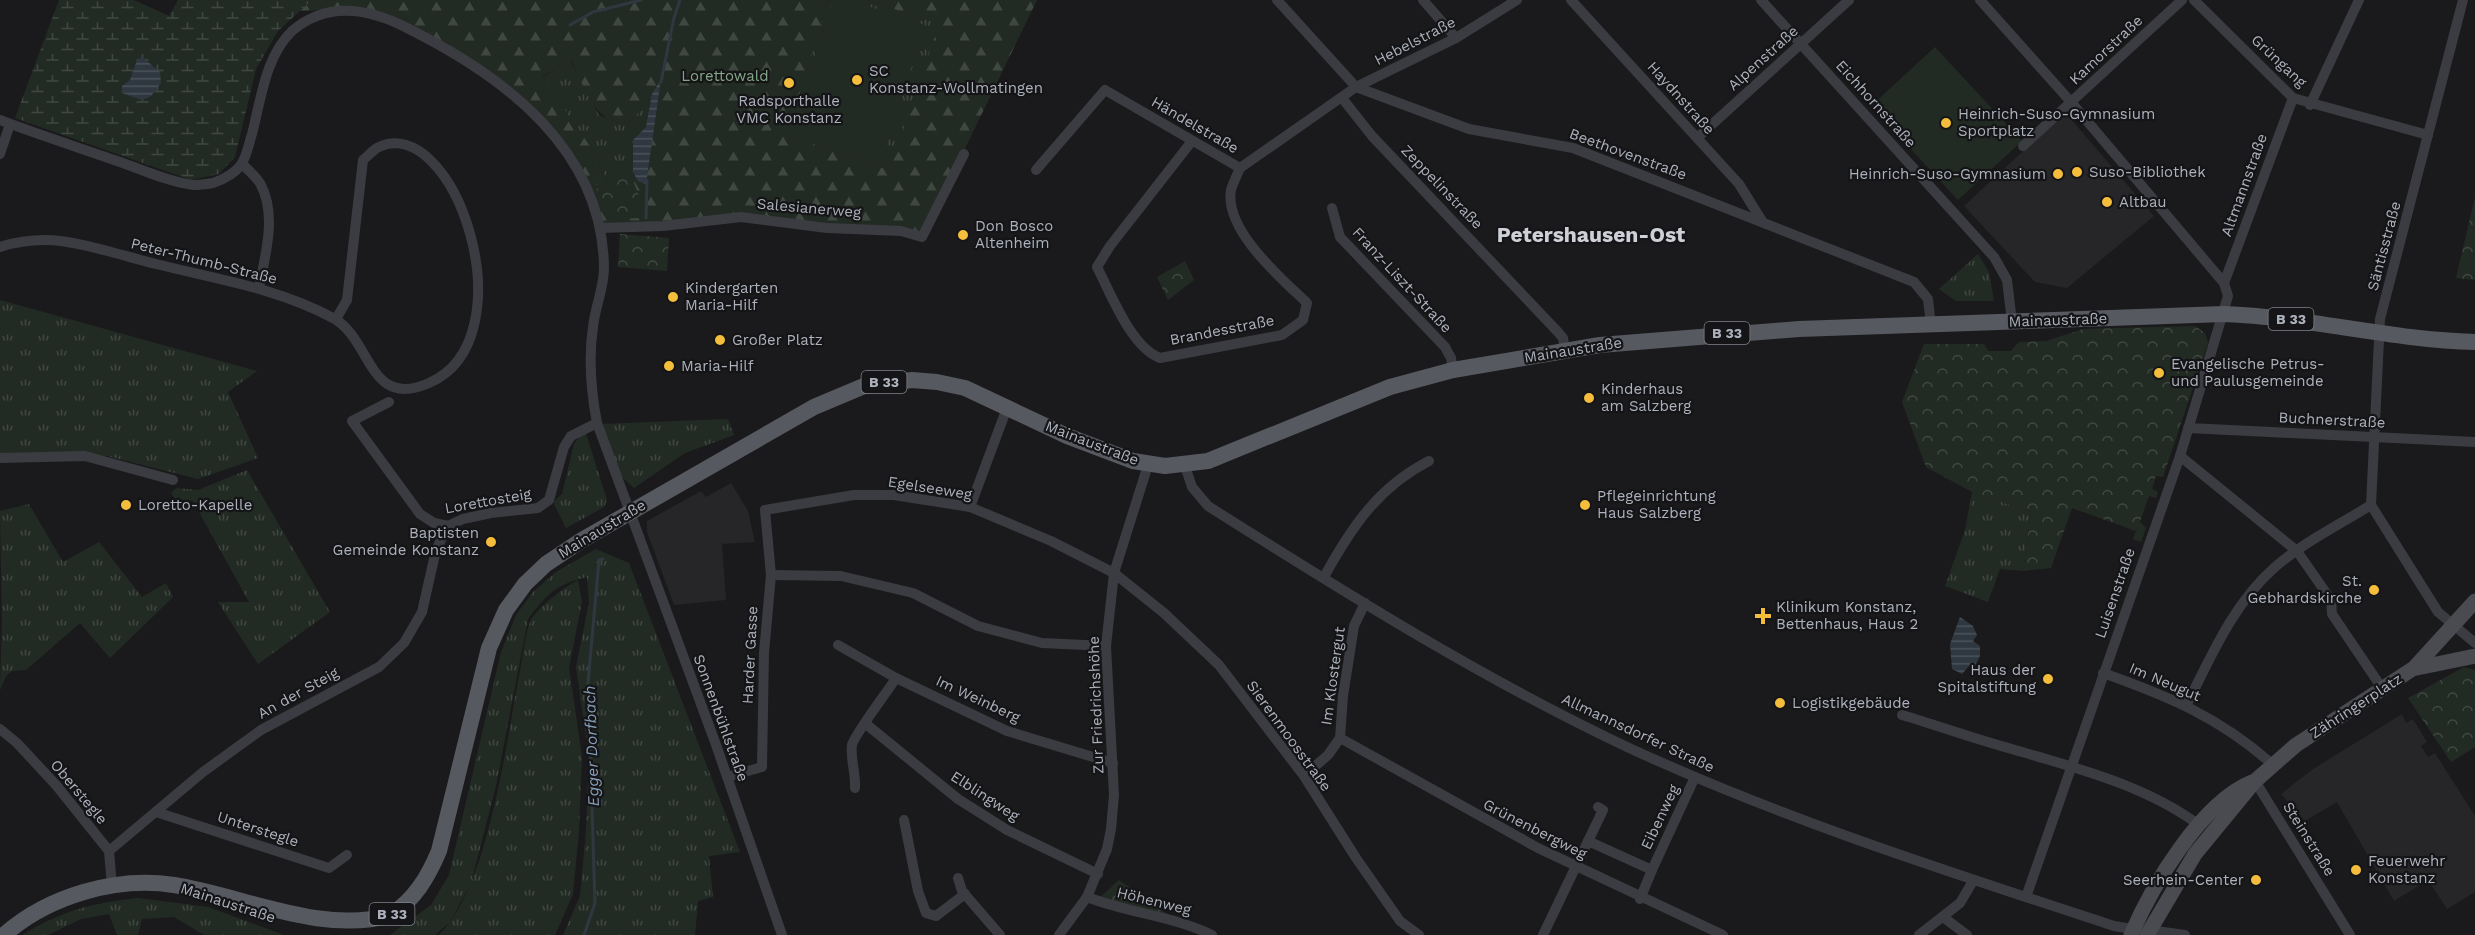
<svg xmlns="http://www.w3.org/2000/svg" width="2475" height="935" viewBox="0 0 2475 935" font-family="'Work Sans',sans-serif">
	<defs>
		<pattern id="grass-tufts" width="24" height="20" patternUnits="userSpaceOnUse" patternTransform="scale(1.5)"><rect width="24" height="20" fill="#222b23"/><path d="M3 7l-1-3M5 7V3M7 7l1-3M15 17l-1-3M17 17v-4M19 17l1-3" fill="none" stroke="#3f4741"/></pattern>
		<pattern id="forest-firs" width="22" height="20" patternUnits="userSpaceOnUse" patternTransform="scale(1.5)"><rect width="22" height="20" fill="#222b23"/><path d="M5 1l3.5 6h-7zM16 11l3.5 6h-7z" fill="#3f4741"/></pattern>
		<pattern id="wetland-marsh" width="20" height="14" patternUnits="userSpaceOnUse" patternTransform="scale(1.5)"><rect width="20" height="14" fill="#222b23"/><path d="M1 5h8M5 5V1M11 12h8M15 12V8" fill="none" stroke="#3f4741"/></pattern>
		<pattern id="park-crowns" width="20" height="18" patternUnits="userSpaceOnUse" patternTransform="scale(1.5)"><rect width="20" height="18" fill="#222b23"/><path d="M2 6a3 3 0 1 1 6 0M12 15a3 3 0 1 1 6 0" fill="none" stroke="#3f4741"/></pattern>
		<pattern id="water-rules" width="6" height="5" patternUnits="userSpaceOnUse" patternTransform="scale(1.5)"><rect width="6" height="5" fill="#2f3841"/><path d="M0 2.5h6" fill="none" stroke="#4a525a"/></pattern>
	</defs>
	<rect width="100%" height="100%" fill="#1a1a1c"/>
	<g fill="#262629">
		<path d="M2065,112L2154,216L2067,288L2035,282L1964,206Z"/>
		<path d="M731,483L748,511L755,542L722,544L726,600L674,605L647,532V521L701,491L706,497Z"/>
		<path d="M2402,714L2406,723L2413,719L2427,742L2421,746L2428,757L2435,753L2475,816V892L2447,909L2428,880L2394,901L2337,802L2305,821L2281,794L2313,769Z"/>
	</g>
	<g fill="url(#grass-tufts)">
		<path d="M829,0H867L940,24L891,167L882,168L785,137Z"/>
		<path d="M570,60L599,115L627,127L652,94L646,127L633,140V172L607,180L592,149L542,78Z"/>
		<path d="M1978,254L1989,272L1994,301H1956L1939,289Z"/>
		<path d="M0,300L257,371L228,392L258,458L198,479L107,456L0,453Z"/>
		<path d="M728,419L734,435L685,453L634,488L620,475L602,424Z"/>
		<path d="M585,430L607,500L604,507L566,528L553,502L562,494L574,444Z"/>
		<path d="M247,470L330,612L258,664L218,602H249L193,501L175,499L171,493L176,488L198,490Z"/>
		<path d="M1972,492L2031,512L2023,571L2000,569L1988,602L1945,586L1965,530Z"/>
		<path d="M29,504L63,562L99,542L142,597L166,583L173,597L110,658L80,623L26,670L12,671L6,676L0,690L2,622L0,511Z"/>
		<path d="M596,549L629,563L740,852L709,856L713,897L698,901L695,935H563L580,896L586,831L589,757L576,667L589,603L587,577C555,585 548,593 528,619L496,786L471,883L450,922L435,935H390L431,905L449,875L501,652L516,615L533,592L556,572Z"/>
		<path d="M578,580L582,602L569,667L582,757L579,830L573,894L555,935H439C488,888 506,744 519,676C523,659 524,638 530,622C535,609 565,587 578,580Z"/>
		<path d="M138,898L208,907L284,935H204L174,917L142,919L138,935H117L109,914L81,919L48,935H22C62,911 92,903 138,898Z"/>
	</g>
	<path fill="url(#forest-firs)" fill-rule="evenodd" d="M312,0H829L786,137L882,168L891,166L939,24L867,0H1037L922,237L741,217L600,228L575,162L528,106L433,40L346,9L300,11ZM571,60C586,90 592,119 627,127L652,95L646,127L633,140V172L607,180L592,149L542,77Z"/>
	<path fill="url(#wetland-marsh)" d="M59,0H134L169,16L178,0H312L278,31L256,69L235,157L219,174L191,180L15,118Z"/>
	<g fill="url(#park-crowns)">
		<path d="M630,172L640,199V218L616,219L602,201L596,184Z"/>
		<path d="M2475,197V280L2456,278Z"/>
		<path d="M620,234L669,238L667,271L618,267Z"/>
		<path d="M1185,261L1194,280L1168,300L1157,277Z"/>
		<path d="M2195,326L2205,333L2208,343L2163,477L2156,476L2152,489L2158,492L2156,498L2149,496L2140,522L2146,528L2141,542L2133,539L2136,531L2072,508L2051,568L2023,571L2031,512L1972,492L1926,467L1902,402L1924,344H1984L1988,351H2011L2019,342L2046,341L2083,329Z"/>
		<path d="M2464,667L2475,670V747L2451,762L2408,698Z"/>
		<path d="M1119,880L1178,922L1096,901Z"/>
	</g>
	<g fill="#222b23">
		<path d="M833,0H849L925,25L880,166L789,136Z"/>
		<path d="M1935,47L2022,141L1958,200L1871,106Z"/>
	</g>
	<g fill="url(#water-rules)">
		<path d="M142,57L160,72L161,83L151,96L142,100L122,93V86L130,80L137,60Z"/>
		<path d="M661,79L646,184L638,181L633,172V140L646,127L652,94Z"/>
		<path d="M1960,617L1973,626L1977,635L1973,641L1980,646V656L1975,666H1969L1962,674L1952,669L1950,644Z"/>
	</g>
	<g fill="none" stroke-linecap="round" stroke-linejoin="round">
		<g stroke="#2f3841" stroke-width="3">
			<path d="M570,25L593,12L641,0"/>
			<path d="M661,82L674,18L680,0"/>
			<path d="M646,218L647,180"/>
			<path d="M584,935L595,903L588,683L599,560L603,559"/>
		</g>
		<g stroke="#3b3c41" stroke-width="10">
			<path d="M1277,0L1356,87L1469,129L1573,148L1914,282L1928,299L1931,325"/>
			<path d="M1423,0L1456,38"/>
			<path d="M1571,0L1739,184L1762,221"/>
			<path d="M1761,0L1994,257L2007,280L2012,322"/>
			<path d="M1980,0L2071,102L2224,283L2228,296L2180,456L2026,897"/>
			<path d="M2194,0L2293,98L2428,135"/>
			<path d="M1342,98L1372,136L1557,331L1563,338L1565,351"/>
			<path d="M2310,105L2359,0"/>
			<path d="M0,120C39,135 80,148 120,162C143,170 169,182 193,185C199,185 207,184 213,183C223,180 237,172 242,163C247,155 249,143 252,134C261,100 265,57 292,31C328,0 371,9 409,29C505,77 603,150 604,268C604,288 595,307 593,327C588,360 591,391 597,423L715,742L782,935"/>
			<path d="M1697,138L1849,0"/>
			<path d="M1192,141L1110,246L1097,267C1111,294 1131,347 1160,358L1282,335L1303,320L1307,303C1281,278 1224,230 1231,190C1233,183 1237,175 1240,168"/>
			<path d="M2023,146L2182,0"/>
			<path d="M0,154L10,124"/>
			<path d="M242,164C248,170 257,177 261,185C277,216 265,256 259,288"/>
			<path d="M1240,168L1356,87L1456,38L1517,0"/>
			<path d="M1036,170L1105,90L1240,168"/>
			<path d="M1332,208L1340,237L1445,347L1451,358L1453,370"/>
			<path d="M600,228L663,226L741,217L827,228L901,231L922,237L964,154"/>
			<path d="M0,247C12,243 31,240 45,240C77,240 123,256 156,264C216,279 277,288 333,318C372,339 368,410 429,383C531,339 454,108 377,148C372,151 367,157 363,160L347,300L336,319"/>
			<path d="M2224,283L2293,98"/>
			<path d="M389,402L352,421L420,514L434,523L448,526L463,519L491,513L538,508L549,500L564,447L571,436L597,423"/>
			<path d="M2188,428L2475,442"/>
			<path d="M2180,456L2297,551L2331,600L2332,614L2382,688"/>
			<path d="M0,458L85,456L173,480"/>
			<path d="M1185,466L1192,487L1208,506C1344,592 1481,678 1627,747C1785,820 1950,872 2114,926L2133,929"/>
			<path d="M2371,505L2380,319L2463,0"/>
			<path d="M2371,505L2438,612L2475,643"/>
			<path d="M970,507L1007,408"/>
			<path d="M771,575L841,576L913,593L978,626L1042,643L1106,646"/>
			<path d="M1324,577C1351,528 1378,487 1429,461"/>
			<path d="M838,645L896,678L1007,731L1113,763"/>
			<path d="M2103,673C2168,696 2219,717 2272,764"/>
			<path d="M2187,704C2211,657 2233,604 2274,568C2302,543 2339,525 2371,505"/>
			<path d="M1902,715C1939,726 1975,739 2012,749C2076,768 2145,785 2199,825"/>
			<path d="M866,724L958,799L1007,830L1098,874"/>
			<path d="M0,729L17,743L56,785L109,851L112,886"/>
			<path d="M1340,738L1538,848L1723,935"/>
			<path d="M1304,776L1328,755L1340,738L1343,696L1354,626L1365,603"/>
			<path d="M727,777L762,767L764,653L771,575L765,510L854,495H894L970,507L1051,541L1114,573L1164,613L1219,665L1304,776L1356,858L1400,921L1419,935"/>
			<path d="M2255,781L2350,935"/>
			<path d="M855,788C856,774 850,758 852,745C854,735 888,691 896,678"/>
			<path d="M156,812L329,868L347,855"/>
			<path d="M904,820L918,891L926,913L936,916L965,894"/>
			<path d="M1588,841L1652,870L1640,899"/>
			<path d="M109,851L203,772L261,730L379,667L404,643L422,612L436,550L448,526"/>
			<path d="M1652,870L1695,777"/>
			<path d="M958,878L962,891L1000,935"/>
			<path d="M1087,897C1128,913 1173,916 1212,935"/>
			<path d="M1943,917L1967,935"/>
			<path d="M2149,930L2185,935"/>
			<path d="M1059,935L1087,897L1107,849L1111,829L1114,795L1106,646L1114,573L1148,465"/>
			<path d="M1543,935L1603,810L1598,807"/>
			<path d="M1919,935L1960,903L1973,881"/>
		</g>
		<g stroke="#494b51" stroke-width="15">
			<path d="M2417,668L2475,656"/>
			<path d="M2131,935C2152,886 2201,803 2252,782"/>
			<path d="M2147,935L2195,854L2255,781L2296,745L2414,668L2475,601"/>
		</g>
		<path stroke="#575960" stroke-width="16" d="M4,935C48,896 116,876 174,885C244,896 321,935 391,915C415,899 428,877 439,851L489,648L506,610L525,584L546,564L582,540L814,407L864,386L912,380L937,382L965,388L1067,436L1133,461L1165,466L1208,461L1390,387L1453,370L1600,345L1799,329L2224,314C2308,317 2391,340 2475,342"/>
	</g>
	<g fill="#f4bd3b" stroke="#151517" stroke-width="2">
		<circle cx="857" cy="80" r="6"/>
		<circle cx="789" cy="83" r="6"/>
		<circle cx="1946" cy="123" r="6"/>
		<circle cx="2077" cy="172" r="6"/>
		<circle cx="2058" cy="174" r="6"/>
		<circle cx="2107" cy="202" r="6"/>
		<circle cx="963" cy="235" r="6"/>
		<circle cx="673" cy="297" r="6"/>
		<circle cx="720" cy="340" r="6"/>
		<circle cx="669" cy="366" r="6"/>
		<circle cx="2159" cy="373" r="6"/>
		<circle cx="1589" cy="398" r="6"/>
		<circle cx="126" cy="505" r="6"/>
		<circle cx="1585" cy="505" r="6"/>
		<circle cx="491" cy="542" r="6"/>
		<circle cx="2374" cy="590" r="6"/>
		<path d="M1760 607h6v6h6v6h-6v6h-6v-6h-6v-6h6z"/>
		<circle cx="2048" cy="679" r="6"/>
		<circle cx="1780" cy="703" r="6"/>
		<circle cx="2356" cy="870" r="6"/>
		<circle cx="2256" cy="880" r="6"/>
	</g>
	<g text-anchor="middle" stroke-width="4.5" stroke-linejoin="round" paint-order="stroke">
		<g fill="#151517" stroke="#7f828a" stroke-width="1.5">
			<rect x="2268.5" y="308" width="45" height="22" rx="4.5"/>
			<rect x="1704.5" y="322" width="45" height="22" rx="4.5"/>
			<rect x="861.5" y="371" width="45" height="22" rx="4.5"/>
			<rect x="369.5" y="903" width="45" height="22" rx="4.5"/>
		</g>
		<g font-size="14" font-weight="bold" fill="#acb1bc">
			<text x="2291" y="324">B 33</text>
			<text x="1727" y="338">B 33</text>
			<text x="884" y="387">B 33</text>
			<text x="392" y="919">B 33</text>
		</g>
		<g font-size="15" fill="#acb1bc" stroke="#151517">
			<text transform="translate(1415 41) rotate(-27)" y="5">Hebelstraße</text>
			<text transform="translate(2106 50) rotate(-43)" y="5">Kamorstraße</text>
			<text transform="translate(1763 58) rotate(-42)" y="5">Alpenstraße</text>
			<text transform="translate(2279 61) rotate(43)" y="5">Grüngang</text>
			<text transform="translate(1681 98) rotate(48)" y="5">Haydnstraße</text>
			<text transform="translate(1876 104) rotate(48)" y="5">Eichhornstraße</text>
			<text transform="translate(1195 125) rotate(30)" y="5">Händelstraße</text>
			<text transform="translate(1628 154) rotate(20)" y="5">Beethovenstraße</text>
			<text transform="translate(2244 185) rotate(-70)" y="5">Altmannstraße</text>
			<text transform="translate(1442 187) rotate(46)" y="5">Zeppelinstraße</text>
			<text transform="translate(809 208) rotate(5)" y="5">Salesianerweg</text>
			<text transform="translate(2384 246) rotate(-75)" y="5">Säntisstraße</text>
			<text transform="translate(204 261) rotate(14)" y="5">Peter-Thumb-Straße</text>
			<text transform="translate(1402 280) rotate(47)" y="5">Franz-Liszt-Straße</text>
			<text transform="translate(2058 320) rotate(-2)" y="5">Mainaustraße</text>
			<text transform="translate(1222 330) rotate(-11)" y="5">Brandesstraße</text>
			<text transform="translate(1573 350) rotate(-9)" y="5">Mainaustraße</text>
			<text transform="translate(2332 420) rotate(3)" y="5">Buchnerstraße</text>
			<text transform="translate(1092 443) rotate(21)" y="5">Mainaustraße</text>
			<text transform="translate(930 488) rotate(9)" y="5">Egelseeweg</text>
			<text transform="translate(488 501) rotate(-10)" y="5">Lorettosteig</text>
			<text transform="translate(602 529) rotate(-31)" y="5">Mainaustraße</text>
			<text transform="translate(2115 593) rotate(-71)" y="5">Luisenstraße</text>
			<text transform="translate(750 655) rotate(-87)" y="5">Harder Gasse</text>
			<text transform="translate(1333 676) rotate(-82)" y="5">Im Klostergut</text>
			<text transform="translate(2165 682) rotate(23)" y="5">Im Neugut</text>
			<text transform="translate(298 693) rotate(-29)" y="5">An der Steig</text>
			<text transform="translate(978 699) rotate(25)" y="5">Im Weinberg</text>
			<text transform="translate(1096 705) rotate(-92)" y="5">Zur Friedrichshöhe</text>
			<text transform="translate(2356 706) rotate(-33)" y="5">Zähringerplatz</text>
			<text transform="translate(721 718) rotate(70)" y="5">Sonnenbühlstraße</text>
			<text transform="translate(1638 733) rotate(25)" y="5">Allmannsdorfer Straße</text>
			<text transform="translate(1289 736) rotate(54)" y="5">Sierenmoosstraße</text>
			<text transform="translate(79 792) rotate(50)" y="5">Oberstegle</text>
			<text transform="translate(985 796) rotate(33)" y="5">Elblingweg</text>
			<text transform="translate(1660 817) rotate(-65)" y="5">Eibenweg</text>
			<text transform="translate(258 829) rotate(18)" y="5">Unterstegle</text>
			<text transform="translate(1535 829) rotate(27)" y="5">Grünenbergweg</text>
			<text transform="translate(2309 839) rotate(58)" y="5">Steinstraße</text>
			<text transform="translate(1154 901) rotate(14)" y="5">Höhenweg</text>
			<text transform="translate(228 903) rotate(18)" y="5">Mainaustraße</text>
		</g>
		<g font-size="15" fill="#acb1bc" stroke="#151517" text-anchor="start">
			<text x="869" y="76">SC<tspan x="869" dy="17">Konstanz-Wollmatingen</tspan></text>
			<text x="789" y="106" text-anchor="middle">Radsporthalle<tspan x="789" dy="17">VMC Konstanz</tspan></text>
			<text x="1958" y="119">Heinrich-Suso-Gymnasium<tspan x="1958" dy="17">Sportplatz</tspan></text>
			<text x="2089" y="177">Suso-Bibliothek</text>
			<text x="2046" y="179" text-anchor="end">Heinrich-Suso-Gymnasium</text>
			<text x="2119" y="207">Altbau</text>
			<text x="975" y="231">Don Bosco<tspan x="975" dy="17">Altenheim</tspan></text>
			<text x="685" y="293">Kindergarten<tspan x="685" dy="17">Maria-Hilf</tspan></text>
			<text x="732" y="345">Großer Platz</text>
			<text x="2171" y="369">Evangelische Petrus-<tspan x="2171" dy="17">und Paulusgemeinde</tspan></text>
			<text x="681" y="371">Maria-Hilf</text>
			<text x="1601" y="394">Kinderhaus<tspan x="1601" dy="17">am Salzberg</tspan></text>
			<text x="1597" y="501">Pflegeinrichtung<tspan x="1597" dy="17">Haus Salzberg</tspan></text>
			<text x="138" y="510">Loretto-Kapelle</text>
			<text x="479" y="538" text-anchor="end">Baptisten<tspan x="479" dy="17">Gemeinde Konstanz</tspan></text>
			<text x="2362" y="586" text-anchor="end">St.<tspan x="2362" dy="17">Gebhardskirche</tspan></text>
			<text x="1776" y="612">Klinikum Konstanz,<tspan x="1776" dy="17">Bettenhaus, Haus 2</tspan></text>
			<text x="2036" y="675" text-anchor="end">Haus der<tspan x="2036" dy="17">Spitalstiftung</tspan></text>
			<text x="1792" y="708">Logistikgebäude</text>
			<text x="2368" y="866">Feuerwehr<tspan x="2368" dy="17">Konstanz</tspan></text>
			<text x="2244" y="885" text-anchor="end">Seerhein-Center</text>
		</g>
		<g font-size="15" fill="#84a787" stroke="#151517">
			<text x="725" y="81">Lorettowald</text>
		</g>
		<g font-size="16" font-style="italic" fill="#849db6" stroke="#151517">
			<text transform="translate(591 746) rotate(-92)" y="6">Egger Dorfbach</text>
		</g>
		<g font-size="21" font-weight="bold" fill="#ced0d8" stroke="#151517">
			<text x="1591" y="242">Petershausen-Ost</text>
		</g>
	</g>
</svg>
